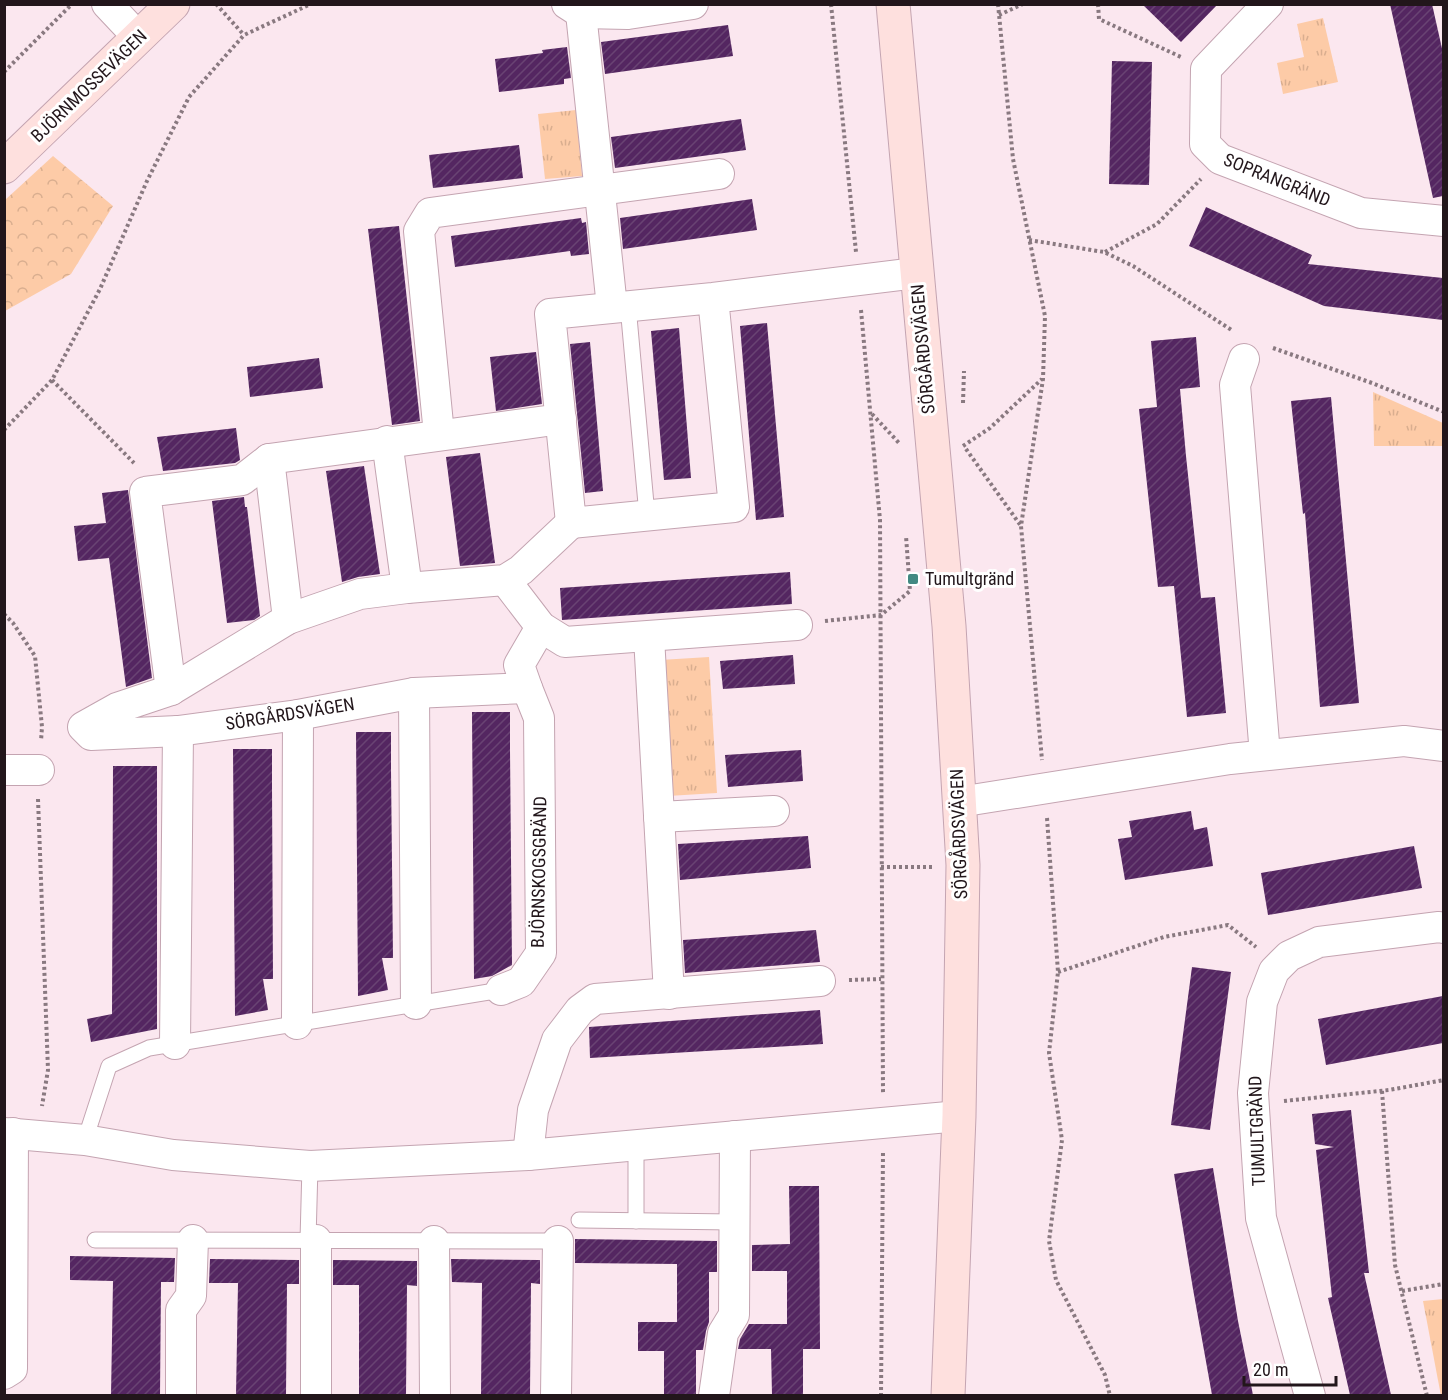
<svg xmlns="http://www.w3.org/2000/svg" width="1448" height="1400" viewBox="0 0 1448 1400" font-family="'Roboto Condensed',sans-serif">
	<defs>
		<pattern id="forest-crowns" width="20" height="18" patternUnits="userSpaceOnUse" patternTransform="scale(1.5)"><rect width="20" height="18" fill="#fdcba7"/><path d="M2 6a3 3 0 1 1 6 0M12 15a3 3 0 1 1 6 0" fill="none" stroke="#d9ae8f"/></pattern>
		<pattern id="park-tufts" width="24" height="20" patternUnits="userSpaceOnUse" patternTransform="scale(1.5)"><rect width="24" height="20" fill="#fdcba7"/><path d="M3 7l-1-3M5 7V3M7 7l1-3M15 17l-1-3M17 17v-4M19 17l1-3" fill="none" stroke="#d9ae8f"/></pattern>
		<pattern id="building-hatch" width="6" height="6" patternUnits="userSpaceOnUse" patternTransform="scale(1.5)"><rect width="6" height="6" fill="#542661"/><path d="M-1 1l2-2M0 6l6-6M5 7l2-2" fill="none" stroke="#694373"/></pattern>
	</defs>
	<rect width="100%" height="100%" fill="#fbe7ef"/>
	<path fill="url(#forest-crowns)" d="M53,156L113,206L71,274L5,311V200Z"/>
	<g fill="url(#park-tufts)">
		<path d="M1323,18L1338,82L1283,94L1277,63L1304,57L1297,24Z"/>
		<path d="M576,110L582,176L545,179L538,114Z"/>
		<path d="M1373,392L1443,423L1442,446H1374Z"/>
		<path d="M709,657L717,793L668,796L660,660Z"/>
		<path d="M1443,1299L1444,1395L1441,1396L1423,1301Z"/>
	</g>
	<g fill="url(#building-hatch)">
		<path d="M1142,4H1218L1181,42Z"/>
		<path d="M1390,4H1432L1443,53V196L1433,198Z"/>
		<path d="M728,25L733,56L605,74L601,42Z"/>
		<path d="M567,47L571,78L564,79V84L499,92L495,59L543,53L542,50Z"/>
		<path d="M1112,61L1152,62L1149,185L1109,184Z"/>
		<path d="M741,119L746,150L615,168L611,137Z"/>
		<path d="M519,145L523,178L433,188L429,155Z"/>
		<path d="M752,199L757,230L623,249L620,218Z"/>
		<path d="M1206,207L1312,255L1308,264L1443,278V320L1324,306L1189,246Z"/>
		<path d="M581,218L582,223L586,222L589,254L571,256L570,251L455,267L451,236Z"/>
		<path d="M399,226L420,421L392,425L368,229Z"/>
		<path d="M767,323L784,517L756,520L740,326Z"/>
		<path d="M679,328L691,478L664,480L651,331Z"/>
		<path d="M1196,337L1200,387L1180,389L1186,456L1201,598L1215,597L1226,713L1187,717L1174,586L1158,587L1139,409L1157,407L1151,341Z"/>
		<path d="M590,342L603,491L585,493L570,344Z"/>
		<path d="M536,352L542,404L496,411L490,357Z"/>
		<path d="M319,358L323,388L250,397L247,367Z"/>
		<path d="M1331,397L1359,703L1320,707L1305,513L1303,514L1291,401Z"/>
		<path d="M236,428L240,460L235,463L163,471L157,437Z"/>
		<path d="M480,453L495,563L460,566L446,457Z"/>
		<path d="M364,466L380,574L358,577L342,582L326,471Z"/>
		<path d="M128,490L152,678L126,687L109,558L78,561L74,526L106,523L102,493Z"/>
		<path d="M244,497L245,507H247L260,616L254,620L227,623L212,501Z"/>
		<path d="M790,572L792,604L562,620L560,588Z"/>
		<path d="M793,655L795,684L723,689L720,661Z"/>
		<path d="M472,712H510V750L512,965L492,976L474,979Z"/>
		<path d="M356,732H391V770L393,958H382L388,990L358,996Z"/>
		<path d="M233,749H272V787L273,979H263L268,1010L235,1016Z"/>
		<path d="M801,750L803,781L728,787L725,755Z"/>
		<path d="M113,766H157V1029L91,1042L87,1019L112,1014Z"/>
		<path d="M1191,811L1194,830L1207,827L1213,866L1125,880L1118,839L1132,837L1129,821Z"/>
		<path d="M808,836L811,868L680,880L678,844Z"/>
		<path d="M1414,846L1422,888L1268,915L1261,873Z"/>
		<path d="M816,930L820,962L685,973L683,940Z"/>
		<path d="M1192,967L1231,972L1210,1130L1171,1125Z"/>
		<path d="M1443,996V1043L1326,1065L1318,1019Z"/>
		<path d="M820,1010L823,1044L590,1058L589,1027Z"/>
		<path d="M1351,1110L1369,1273H1364L1391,1395H1350L1328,1298L1332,1297L1316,1150L1334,1147L1315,1144L1312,1114Z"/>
		<path d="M1213,1168L1238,1321L1253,1395H1212L1193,1289L1174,1174Z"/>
		<path d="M789,1186H819L820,1349H803V1395H772L771,1349H738L740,1339L749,1324H787V1271H752V1245L790,1244Z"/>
		<path d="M575,1239L717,1241V1272H709V1322L706,1331L703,1350H696V1395H664V1351H638V1322H677V1264L575,1263Z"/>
		<path d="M70,1256L175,1258L174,1282H161L160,1395H111L113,1281L70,1280Z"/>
		<path d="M210,1259L299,1260V1284H287L286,1395H236L238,1283H209Z"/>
		<path d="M451,1259L540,1260V1284L531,1283L530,1395H481L482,1283L452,1282Z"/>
		<path d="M333,1260L417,1261V1286L407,1285L406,1395H359V1285H333Z"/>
	</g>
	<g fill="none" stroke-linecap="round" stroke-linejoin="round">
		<defs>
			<g id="lane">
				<path d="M628,306L647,515"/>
				<path d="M85,1140L109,1066L149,1048L501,990"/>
				<path d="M636,1145V1221"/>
				<path d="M579,1220L734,1222"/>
				<path d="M95,1240L558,1241"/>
				<path d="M308,1240L310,1166"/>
			</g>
			<g id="street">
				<path d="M107,4L139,38"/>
				<path d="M567,4L581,13L628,14L693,4"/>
				<path d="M1268,4L1206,69L1205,144L1220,159L1361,213L1444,221"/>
				<path d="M581,13L612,307"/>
				<path d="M713,298L734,507L571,523L550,314L713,298L916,273"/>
				<path d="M1244,359L1235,385L1265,755"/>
				<path d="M439,434L419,231L430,213L719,174"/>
				<path d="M387,441L407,588"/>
				<path d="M269,459L288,619"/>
				<path d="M505,580L541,627L565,642L797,625"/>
				<path d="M541,627L519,665L527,688L414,693L298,715L178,731L91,735L83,727L117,708L171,690L288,619L360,594L407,588L505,580L521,570L571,523"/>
				<path d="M649,637L669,994"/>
				<path d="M171,690L145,492L242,480L269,459L561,419"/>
				<path d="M414,693L416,1004"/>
				<path d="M4,770H39"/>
				<path d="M959,802L1230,759L1404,741L1444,746"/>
				<path d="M659,817L774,811"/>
				<path d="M501,990L521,982L541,953L539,718L527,688"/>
				<path d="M297,1024L298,715"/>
				<path d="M175,1044L178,731"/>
				<path d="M4,1133L85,1140L173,1155L310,1166L528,1155L959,1116"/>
				<path d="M528,1155L533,1110L557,1040L580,1010L595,999L820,981"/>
				<path d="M316,1240V1396"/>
				<path d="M434,1241L435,1396"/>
				<path d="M4,1374L12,1369L13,1133"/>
				<path d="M181,1396V1310L191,1296L193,1240"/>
				<path d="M556,1396L558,1241"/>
				<path d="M714,1396L723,1333L734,1315L735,1136"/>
				<path d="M1310,1396L1261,1218L1253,1093L1262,1002L1274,971L1289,956L1319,942L1439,927L1444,928"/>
			</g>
			<g id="secondary">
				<path d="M893,4L949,626L963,865L959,1116L948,1396"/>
				<path d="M4,167L173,4"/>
			</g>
		</defs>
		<use href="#lane" stroke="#c4a4b1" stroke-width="17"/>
		<use href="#street" stroke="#c4a4b1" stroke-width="32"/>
		<use href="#secondary" stroke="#c4a4b1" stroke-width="35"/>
		<g stroke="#897980" stroke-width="4" stroke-dasharray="3 3" stroke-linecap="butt">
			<path d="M216,4L244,35"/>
			<path d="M831,4L856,252"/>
			<path d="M998,4L1013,159L1045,316L1043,379L1021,526L1042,760"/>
			<path d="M1098,4L1099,19L1181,57"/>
			<path d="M999,15L1023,4"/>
			<path d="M4,72L72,4"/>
			<path d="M1029,240L1104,252L1133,266L1233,331"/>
			<path d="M1105,252L1157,224L1201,179"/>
			<path d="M861,310L880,520L883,1093"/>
			<path d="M1273,348L1372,383L1444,412"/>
			<path d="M52,380L134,463"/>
			<path d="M963,403L964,371"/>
			<path d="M872,414L900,444"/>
			<path d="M4,430L52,380L100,289L147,181L189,97L244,35L311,4"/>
			<path d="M963,446L990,428L1042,379"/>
			<path d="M966,449L1021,526"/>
			<path d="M4,614L13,623L35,656L42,727L41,741"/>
			<path d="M825,621L881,615L910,591L906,536"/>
			<path d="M38,799L48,1070L42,1106"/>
			<path d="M1047,818L1058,972L1049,1053L1062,1140L1049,1241L1056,1280L1105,1375L1110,1396"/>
			<path d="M881,867H932"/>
			<path d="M1058,972L1164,937L1228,925L1256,947"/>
			<path d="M849,980L881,979"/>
			<path d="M1382,1091L1395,1265L1427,1396"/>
			<path d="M1284,1101L1389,1090L1444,1080"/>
			<path d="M1402,1291L1444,1284"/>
			<path d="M881,1396L883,1152"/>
		</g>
		<use href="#lane" stroke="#fff" stroke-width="15"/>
		<use href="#street" stroke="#fff" stroke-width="30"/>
		<use href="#secondary" stroke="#fee0de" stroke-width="33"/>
	</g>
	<rect fill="#428982" stroke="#fff" stroke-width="2" x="907" y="573" width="12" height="12" rx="3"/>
	<g text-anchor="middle" stroke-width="6" stroke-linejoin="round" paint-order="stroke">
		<g font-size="18" fill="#22161b" stroke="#fff">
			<text transform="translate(89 86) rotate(-44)" y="6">BJÖRNMOSSEVÄGEN</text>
			<text transform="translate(1277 180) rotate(22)" y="6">SOPRANGRÄND</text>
			<text transform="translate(923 349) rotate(-95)" y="6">SÖRGÅRDSVÄGEN</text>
			<text transform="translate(290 714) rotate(-9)" y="6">SÖRGÅRDSVÄGEN</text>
			<text transform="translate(959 834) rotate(-92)" y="6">SÖRGÅRDSVÄGEN</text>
			<text transform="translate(539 872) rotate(-89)" y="6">BJÖRNSKOGSGRÄND</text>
			<text transform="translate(1257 1131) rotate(-92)" y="6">TUMULTGRÄND</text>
		</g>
		<g font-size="18" fill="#22161b" stroke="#fff" text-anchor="start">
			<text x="925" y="585">Tumultgränd</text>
		</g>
	</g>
	<rect width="1448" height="1400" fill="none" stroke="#22161b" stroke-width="12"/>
	<path d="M1244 1376v9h92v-9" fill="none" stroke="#22161b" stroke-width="3"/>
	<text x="1253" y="1376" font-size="18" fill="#22161b" stroke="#ffffff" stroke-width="4.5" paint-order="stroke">20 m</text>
</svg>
